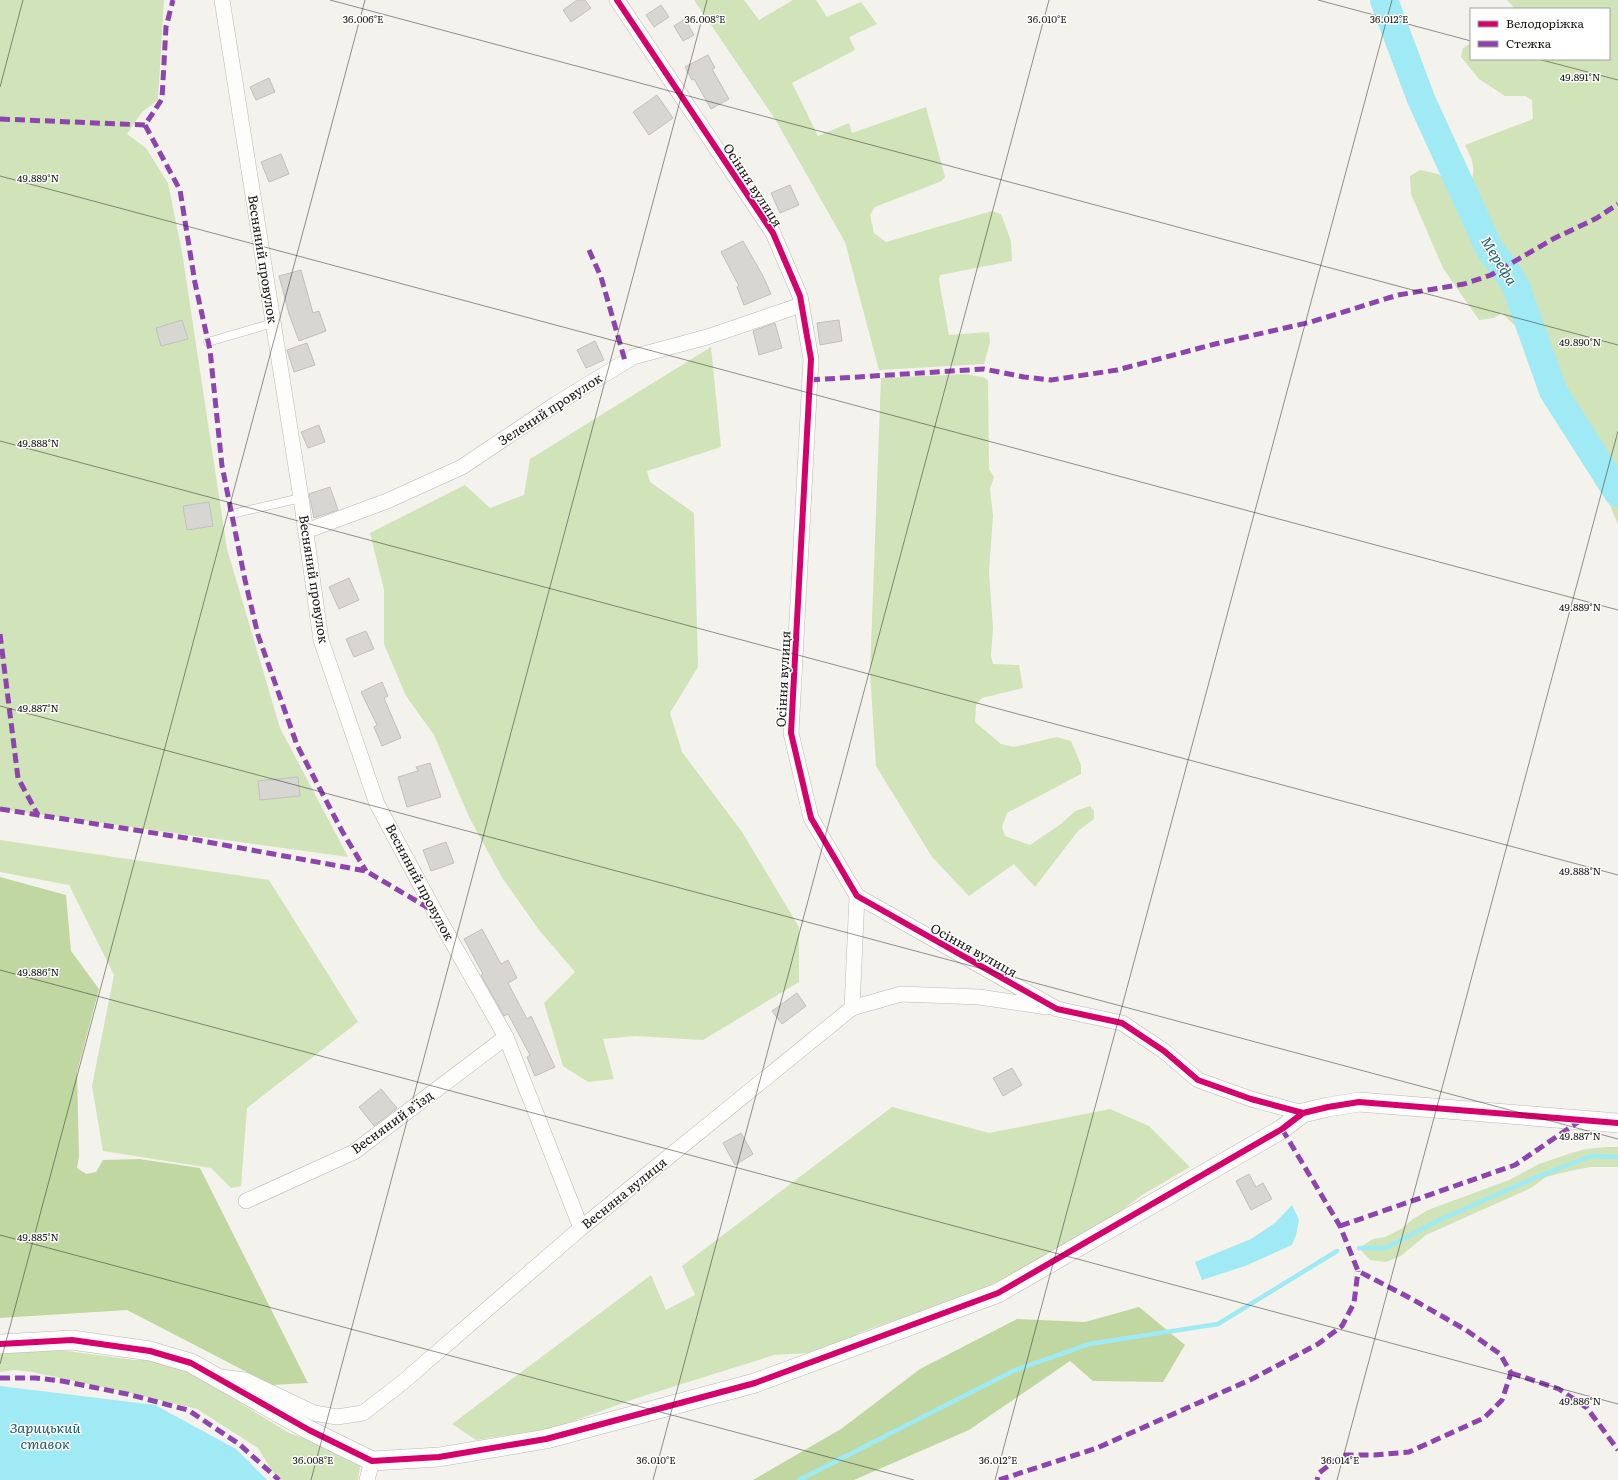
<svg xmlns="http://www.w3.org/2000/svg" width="1618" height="1480" viewBox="0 0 1618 1480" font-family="Literata,serif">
	<rect width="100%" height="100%" fill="#f4f2ec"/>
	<g fill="#d1e3b9">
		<path d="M0,0H164L158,100L142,112L127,134L146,148L168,183L182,252L227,549L280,728L348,857L0,809Z"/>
		<path d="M694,0H744L759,20L793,0H816L827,17L861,2L877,24L849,37L855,50L792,83L818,136L849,123L852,133L926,107L945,177L942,181L875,207L870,215L874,233L886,242L992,211L1001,214L1011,241L1012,261L940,275L939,280L949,335L989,332L990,342L984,364L879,370L845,242L775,119Z"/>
		<path d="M1507,0H1618V525L1610,505L1594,482L1575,432L1561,420L1527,337L1502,313L1494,318L1479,320L1443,268L1411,194L1410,176L1420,170L1438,174L1460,189L1469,187C1477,170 1473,161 1465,145L1533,119L1532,100L1525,96H1505L1479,79L1461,57L1463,48L1471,43V59H1609V9H1515Z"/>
		<path d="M711,347L721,447L647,471L650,482L694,513L698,667L670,713L682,752L742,832L799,927V982L703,1040L635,1036L603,1039L614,1079L588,1082L563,1066L544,1003L575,972L539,930L503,879L469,817L434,735L406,696L384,644V590L370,533L465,485L490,508L524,495L530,459Z"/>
		<path d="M966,374L985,378L988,381L989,469L994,477L990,489L993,516L989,571L993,628L991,656L993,664L1019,665L1023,688L982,698L976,705L975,722L1001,744L1014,747L1057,737L1071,741L1081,765V774L1007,813L1002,827L1005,836L1030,845L1061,824L1075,811L1090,806L1094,811V819L1078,831L1035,887L1014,864L969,896L932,857L876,766L870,673L881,378Z"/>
		<path d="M0,840L269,880L358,1022L247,1108L241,1186L231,1188L211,1168L103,1151L92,1086L114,975L69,885L0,872Z"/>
		<path d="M892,1107L989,1133L1110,1109L1149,1126L1190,1167L1142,1195L1101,1226L1028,1268L963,1297L861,1332L823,1352L774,1355L634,1399L554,1428L476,1440L452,1424L651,1275L666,1310L695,1295L682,1266Z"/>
		<path d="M1605,1147H1618V1167H1590L1561,1173L1546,1177L1531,1188L1426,1235L1401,1256L1386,1262L1370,1260L1359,1248L1373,1239L1385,1237L1401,1229L1413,1219L1428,1210L1509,1180L1539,1164L1571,1153L1587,1149Z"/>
		<path d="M45,1348L134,1360H149L191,1373L289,1433L320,1444L357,1463L360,1467L358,1480H278L258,1448L197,1409L126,1392L32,1372L14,1370L0,1372V1352Z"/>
	</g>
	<g fill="#c1d7a2">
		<path d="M0,877L66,895L71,951L99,989L77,1072L79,1157L77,1168L86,1174L96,1172L103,1160L139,1159L200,1168L308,1383L272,1385L127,1310L0,1318Z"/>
		<path d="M1139,1307L1185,1345L1163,1382L1093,1381L1070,1361L969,1430L854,1480H753L841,1429L920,1369L1017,1319L1085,1322Z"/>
	</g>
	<g fill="#9feaf5">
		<path d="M1292,1205L1299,1220L1296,1235L1292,1245L1245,1266L1202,1280L1195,1262L1251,1239L1275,1223Z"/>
		<path d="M0,1386L155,1405L236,1449L267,1480H0Z"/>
	</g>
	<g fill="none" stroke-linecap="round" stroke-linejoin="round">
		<g stroke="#9feaf5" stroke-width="4.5">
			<path d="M1359,1248H1386L1437,1221L1532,1179L1591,1156L1618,1157"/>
			<path d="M799,1480L1013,1371L1089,1344L1218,1324L1337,1251"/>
		</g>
		<path stroke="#9feaf5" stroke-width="28" d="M1384,0L1421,99L1490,250L1501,264L1515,284L1553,391L1618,493"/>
	</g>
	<g fill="#d8d6d2" stroke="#c3c0bc">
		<path d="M577,0H585L591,8L571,22L563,10Z"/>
		<path d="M661,5L669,17L654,27L646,15Z"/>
		<path d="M685,19L694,35L683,41L674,26Z"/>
		<path d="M708,55L715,68L712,69L729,99L711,109L694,79L692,80L685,67Z"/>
		<path d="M269,78L275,92L256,100L250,87Z"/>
		<path d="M657,95L673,118L649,135L633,112Z"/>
		<path d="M281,154L289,174L269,182L261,162Z"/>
		<path d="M790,185L799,205L780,213L771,193Z"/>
		<path d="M743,241L763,276L771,294L744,305L737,287L739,286L721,252Z"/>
		<path d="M301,270L313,313L319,311L326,331L299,341L289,314L279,276Z"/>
		<path d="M182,320L188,339L161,346L156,328Z"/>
		<path d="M839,320L842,341L820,345L817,323Z"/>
		<path d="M775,323L782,348L759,355L753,331Z"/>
		<path d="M595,341L604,360L586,368L577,350Z"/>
		<path d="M307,343L315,365L294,372L287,350Z"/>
		<path d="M319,425L325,442L308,448L301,432Z"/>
		<path d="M330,487L338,510L314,518L309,494Z"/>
		<path d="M209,502L213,526L187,530L183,506Z"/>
		<path d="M349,578L359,600L339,609L329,587Z"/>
		<path d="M366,631L374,649L354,657L346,639Z"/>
		<path d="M382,682L388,696L384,698L401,738L382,746L374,727L377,725L361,692Z"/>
		<path d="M430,763L441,797L407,807L398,777L418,771L416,767Z"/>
		<path d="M298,777L300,796L260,800L258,781Z"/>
		<path d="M446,842L454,863L431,871L423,850Z"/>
		<path d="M482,929L501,964L508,960L517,978L508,983L527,1019L531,1016L555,1067L535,1076L527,1057L530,1055L508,1014L504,1016L481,975L483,974L464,939Z"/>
		<path d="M797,993L806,1006L782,1024L772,1011Z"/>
		<path d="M1012,1068L1022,1085L1003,1096L993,1078Z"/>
		<path d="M381,1089L397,1108L374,1126L359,1107Z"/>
		<path d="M741,1133L753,1154L735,1165L723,1143Z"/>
		<path d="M1249,1174L1256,1187L1263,1183L1272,1199L1251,1210L1236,1181Z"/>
	</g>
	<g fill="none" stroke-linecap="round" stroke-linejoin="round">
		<defs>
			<g id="service">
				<path d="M208,342L273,323"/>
				<path d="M232,514L301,498"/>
			</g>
			<g id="minor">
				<path d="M222,0L301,498L321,640L377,804L435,912L506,1037L581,1228"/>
				<path d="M617,0L773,233L800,296L811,359L791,733L811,818L857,896L1057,1009L1122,1023L1164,1051L1198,1080L1251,1099L1303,1113"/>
				<path d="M306,531L387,501L462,467L556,404L633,357L707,337L801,305"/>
				<path d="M852,1008L857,896"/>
				<path d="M246,1201L354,1152L506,1037"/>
				<path d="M220,1377L245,1380L314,1413L337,1417L363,1413L403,1382L581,1228L852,1008L901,994L979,997L1047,1007"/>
				<path d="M367,1480L372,1461"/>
			</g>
			<path id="tertiary" d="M0,1344L72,1340L150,1351L191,1363L309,1430L372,1461L439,1457L546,1439L755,1383L998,1293L1282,1129L1303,1113L1328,1107L1359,1102L1618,1123"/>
		</defs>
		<use href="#service" stroke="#b9b8b3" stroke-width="9"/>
		<use href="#minor" stroke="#b9b8b3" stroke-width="16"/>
		<use href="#tertiary" stroke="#b9b8b3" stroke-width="20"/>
		<use href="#service" stroke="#fdfdfc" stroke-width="8"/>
		<use href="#minor" stroke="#fdfdfc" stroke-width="15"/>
		<use href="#tertiary" stroke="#fdfdfc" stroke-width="19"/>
		<g stroke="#8e44ad" stroke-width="5" stroke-dasharray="10 5" stroke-linecap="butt">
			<path d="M0,119L145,125L162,99L166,27L173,0"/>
			<path d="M145,125L180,190L195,283L210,350L222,466L245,580L258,635L297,745L342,831L366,871"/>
			<path d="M589,250L601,277L625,361"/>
			<path d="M810,380L984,369L1024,377L1051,380L1117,370L1215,344L1311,322L1398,295L1464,284L1491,275L1553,239L1597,218L1618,204"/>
			<path d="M0,634L18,778L38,815"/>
			<path d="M0,809L186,838L366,871L435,912"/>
			<path d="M1282,1129L1340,1226L1358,1271L1412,1299L1466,1330L1500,1354L1511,1373L1502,1400L1484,1418L1409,1452L1374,1455H1342L1319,1473L1317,1480"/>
			<path d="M1340,1226L1515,1165L1581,1120"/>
			<path d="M1511,1373L1559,1389L1587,1408L1618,1450"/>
			<path d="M0,1378H35L62,1381L127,1394L188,1410L239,1444L279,1480"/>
			<path d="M999,1480L1097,1448L1252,1379L1318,1344L1342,1326L1354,1303L1358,1271"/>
		</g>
		<defs>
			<g id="cycleway">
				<path d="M617,0L773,233L800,296L811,359L791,733L811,818L857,896L1057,1009L1122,1023L1164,1051L1198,1080L1251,1099L1303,1113"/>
				<path d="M0,1344L72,1340L150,1351L191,1363L309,1430L372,1461L439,1457L546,1439L755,1383L998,1293L1282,1129L1303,1113L1328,1107L1359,1102L1618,1123"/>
			</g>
		</defs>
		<use href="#cycleway" stroke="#fff" stroke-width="8"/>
		<use href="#cycleway" stroke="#d6006c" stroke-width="6"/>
	</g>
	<path fill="none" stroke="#161511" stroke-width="1" stroke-opacity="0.45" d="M330,0L1618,345M1318,0L1471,41M1538,59L1618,80M0,87L23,0M0,176L1618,610M0,441L1618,875M0,706L1618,1139M0,970L1618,1404M0,1235L914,1480M0,1364L365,0M311,1480L707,0M653,1480L1049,0M995,1480L1392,0M1337,1480L1618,431"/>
	<g text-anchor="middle" stroke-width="3" stroke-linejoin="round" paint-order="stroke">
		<g font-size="13" fill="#161511" stroke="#fff">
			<text transform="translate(753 185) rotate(57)" y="5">Осіння вулиця</text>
			<text transform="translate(263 259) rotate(81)" y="5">Весняний провулок</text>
			<text transform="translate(550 409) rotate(-33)" y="5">Зелений провулок</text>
			<text transform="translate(314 579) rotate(81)" y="5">Весняний провулок</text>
			<text transform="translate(783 679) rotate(-87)" y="5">Осіння вулиця</text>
			<text transform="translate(420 882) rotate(62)" y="5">Весняний провулок</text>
			<text transform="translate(974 950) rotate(29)" y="5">Осіння вулиця</text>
			<text transform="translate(392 1122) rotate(-36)" y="5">Весняний в’їзд</text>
			<text transform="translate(624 1193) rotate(-39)" y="5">Весняна вулиця</text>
		</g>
		<g font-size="14" font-style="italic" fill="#205d67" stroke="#fff">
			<text transform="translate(1499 261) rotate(58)" y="5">Мерефа</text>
			<text x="45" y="1433">Зарицький<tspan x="45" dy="16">ставок</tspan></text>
		</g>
	</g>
	<g font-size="10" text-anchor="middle" fill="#161511" stroke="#fff" stroke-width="3" stroke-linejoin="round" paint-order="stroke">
		<text x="363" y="23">36.006°E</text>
		<text x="1047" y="23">36.010°E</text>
		<text x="1389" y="23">36.012°E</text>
		<text x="705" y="23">36.008°E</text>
		<text x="1580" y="81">49.891°N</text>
		<text x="38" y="182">49.889°N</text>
		<text x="1580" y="346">49.890°N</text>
		<text x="38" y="447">49.888°N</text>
		<text x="1580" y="611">49.889°N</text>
		<text x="38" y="712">49.887°N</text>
		<text x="1580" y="875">49.888°N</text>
		<text x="38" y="976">49.886°N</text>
		<text x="1580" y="1140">49.887°N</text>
		<text x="38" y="1241">49.885°N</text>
		<text x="1580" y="1405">49.886°N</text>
		<text x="313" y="1464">36.008°E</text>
		<text x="656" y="1464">36.010°E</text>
		<text x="998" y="1464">36.012°E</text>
		<text x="1340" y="1464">36.014°E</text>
	</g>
	<rect x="1470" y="8" width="140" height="52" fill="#ffffff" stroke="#a2a1a0"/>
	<rect x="1478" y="21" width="20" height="6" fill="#d6006c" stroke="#a2a1a0"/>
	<text x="1506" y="28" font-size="12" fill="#161511">Велодоріжка</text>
	<rect x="1478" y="41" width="20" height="6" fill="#8e44ad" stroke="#a2a1a0"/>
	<text x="1506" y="48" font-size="12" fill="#161511">Стежка</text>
</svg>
